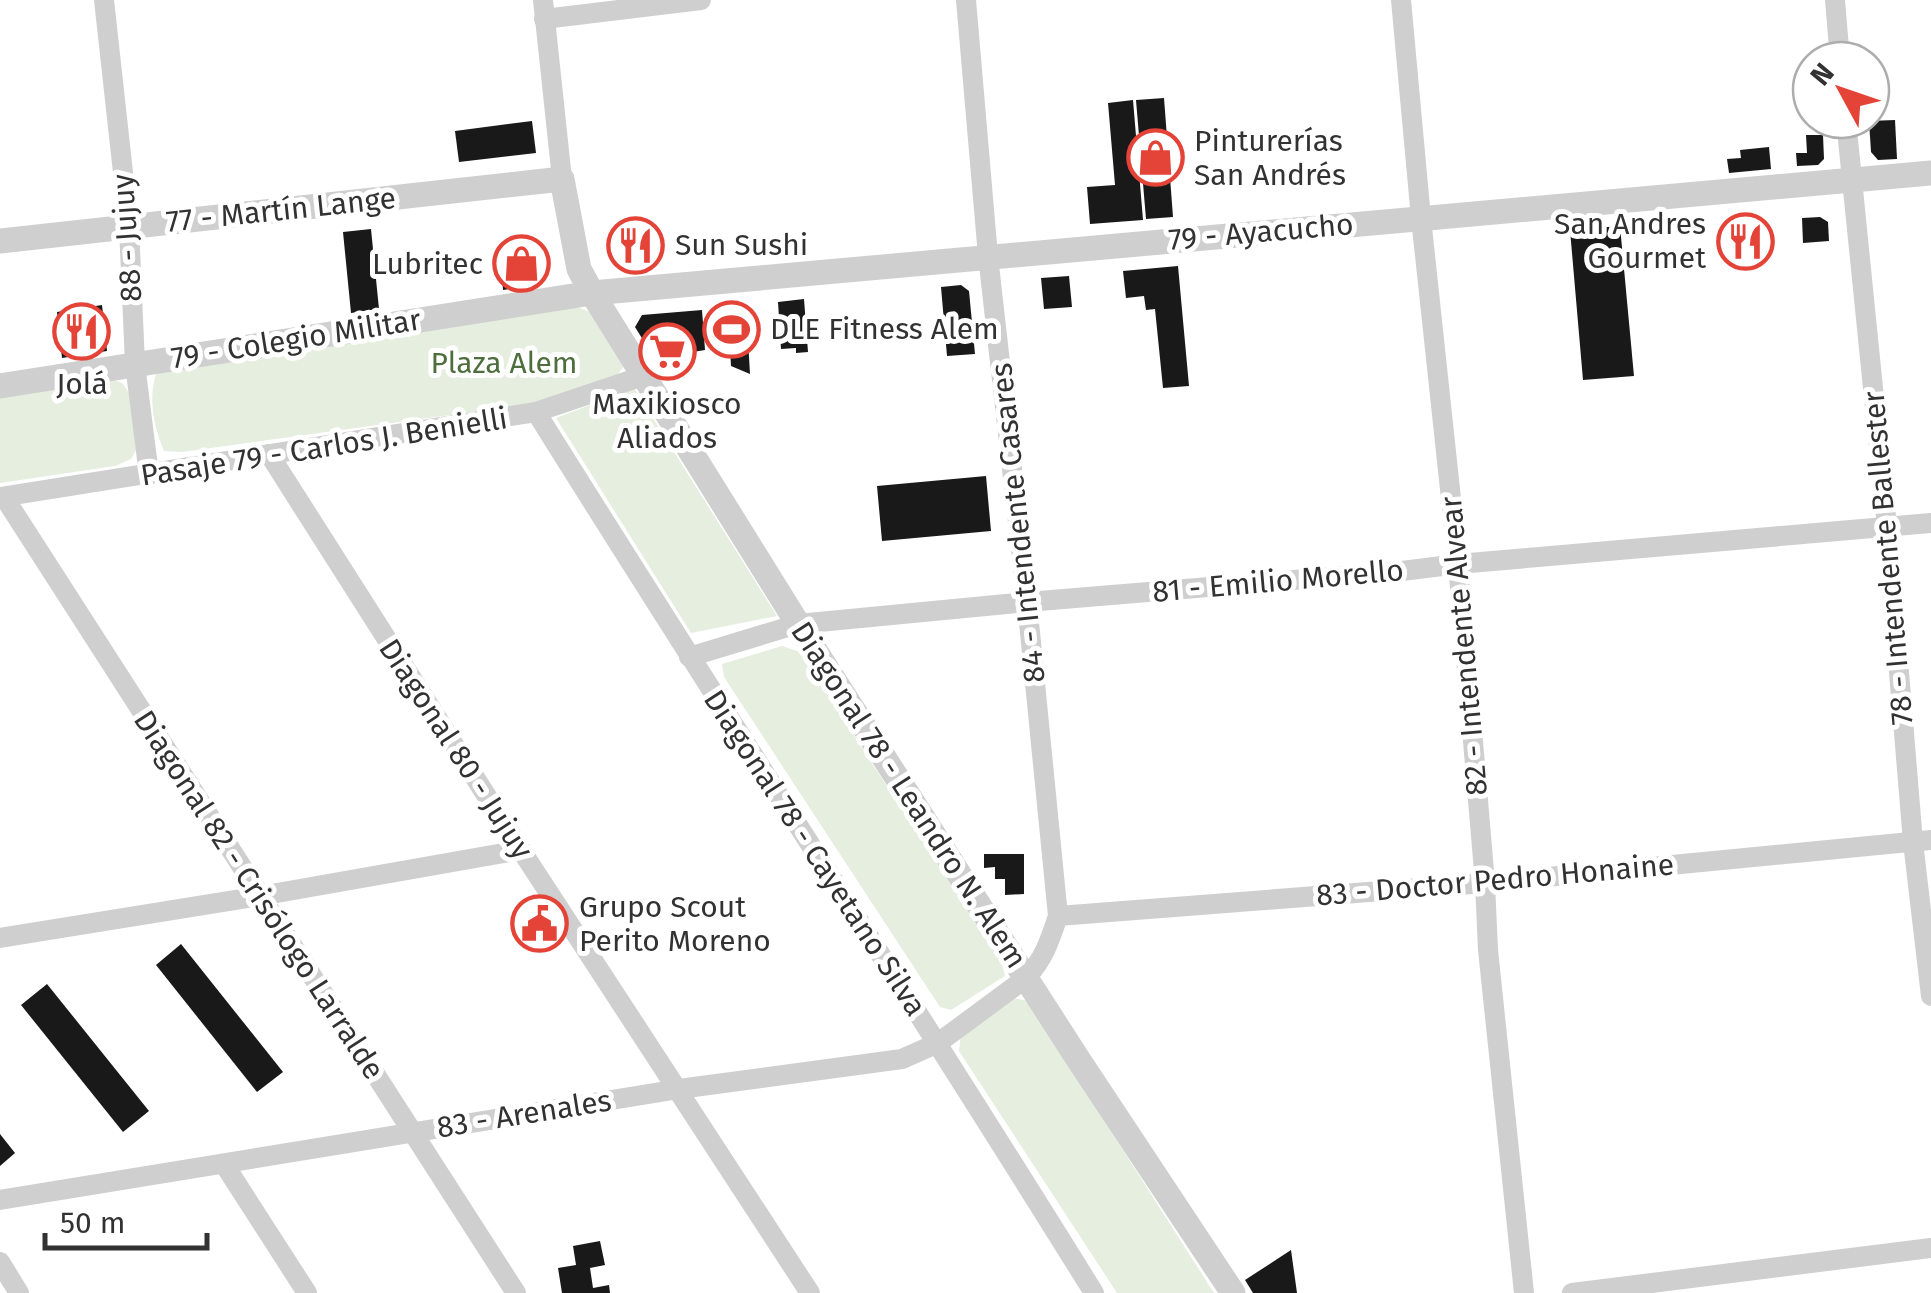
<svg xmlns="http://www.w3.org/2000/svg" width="1931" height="1293" viewBox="0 0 1931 1293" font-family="'Fira Sans',sans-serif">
	<rect width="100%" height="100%" fill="#fff"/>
	<g fill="#e6eee0">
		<path d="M577,307L590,312L624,366L618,374L556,397L522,405L182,452L164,451C154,428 148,398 156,374Z"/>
		<path d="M110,378L122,383L130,394L136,450L131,459L115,466L0,483V395Z"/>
		<path d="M634,388L777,616L691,633L556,418Z"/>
		<path d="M782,646L800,652L1002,964L1005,976L951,1010L940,1007L724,677L722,664Z"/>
		<path d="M1013,998L1028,1001L1214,1293H1117L959,1051L961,1034Z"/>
	</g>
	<g fill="#191919">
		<path d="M1164,98L1173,217L1146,219L1136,100Z"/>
		<path d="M1133,100L1143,220L1090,224L1087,187L1115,185L1108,103Z"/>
		<path d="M1895,120L1897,159L1878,160L1871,152L1869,121Z"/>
		<path d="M532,121L536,153L459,162L455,131Z"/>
		<path d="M1806,135H1823L1824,159L1818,165L1797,166L1796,153H1807Z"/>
		<path d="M1769,147L1771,169L1729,173L1727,159L1741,158L1740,150Z"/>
		<path d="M1751,217L1756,263L1739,264L1734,220Z"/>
		<path d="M1820,217L1828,222L1829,241L1803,243L1802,218Z"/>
		<path d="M646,222L650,266L625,268L622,225Z"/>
		<path d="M1620,226L1634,376L1583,380L1570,230Z"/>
		<path d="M371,229L379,309L351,313L343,232Z"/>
		<path d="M541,247L544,277L538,285L503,290L500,251Z"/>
		<path d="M1178,266L1189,386L1163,388L1155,309L1146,310L1144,296L1126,298L1123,271Z"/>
		<path d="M1069,276L1072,307L1044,309L1041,278Z"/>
		<path d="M961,285L969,291L975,354L947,356L941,287Z"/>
		<path d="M804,299L808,352L796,353V348L781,349L778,302Z"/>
		<path d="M102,305L107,351L62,358L57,312Z"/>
		<path d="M746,305L750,374L731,366L730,349L716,350L713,308Z"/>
		<path d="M702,310L705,350L681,354L663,372L635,327L642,315Z"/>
		<path d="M986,476L991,531L882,541L877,486Z"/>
		<path d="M984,854H1024V894L1005,895V879H995V867L984,868Z"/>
		<path d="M181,944L283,1072L257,1092L156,965Z"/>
		<path d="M47,984L149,1111L123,1132L21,1005Z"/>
		<path d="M0,1134L15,1153L0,1166Z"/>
		<path d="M600,1241L605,1265L590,1268L593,1288L609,1285L610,1293H562L558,1268L576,1265L573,1246Z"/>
		<path d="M1291,1250L1297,1293H1253L1245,1280Z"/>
	</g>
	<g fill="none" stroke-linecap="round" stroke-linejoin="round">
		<g stroke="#cfcfcf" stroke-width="20">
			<path d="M104,0L129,227L135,364L149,475"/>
			<path d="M543,0L562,179"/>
			<path d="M1401,0L1421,218L1458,564L1485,883L1488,950L1524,1293"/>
			<path d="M1835,0L1840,60"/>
			<path d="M544,19L701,0"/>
			<path d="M1846,120L1887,527L1913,842L1931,996"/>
			<path d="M536,412C720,707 911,998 1094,1293"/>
			<path d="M269,454L521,850L810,1293"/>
			<path d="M0,497L536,412L643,376"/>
			<path d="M4,497L516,1293"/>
			<path d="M689,657L798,624L1027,602L1402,571L1458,564L1931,523"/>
			<path d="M1058,916L1485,883L1931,840"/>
			<path d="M0,938L260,896L521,850"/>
			<path d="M224,1164L307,1293"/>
			<path d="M0,1200L679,1089L902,1059L938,1043L1026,978C1044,959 1050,940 1058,916L1027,602L988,256L966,0"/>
			<path d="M0,1262L19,1293"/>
			<path d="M1572,1293L1931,1248"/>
		</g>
		<g stroke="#cfcfcf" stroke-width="25">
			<path d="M0,241L562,179L579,269L592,293L798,624L1078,1059L1233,1293"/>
			<path d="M0,386L592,293L1931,173"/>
		</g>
	</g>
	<defs>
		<symbol id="shop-ring" viewBox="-11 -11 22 22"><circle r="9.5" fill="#fff" stroke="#e44338" stroke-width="1.5"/><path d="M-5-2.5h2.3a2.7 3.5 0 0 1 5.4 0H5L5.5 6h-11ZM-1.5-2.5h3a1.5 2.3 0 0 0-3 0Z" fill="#e44338"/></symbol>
		<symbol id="restaurant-ring" viewBox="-11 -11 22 22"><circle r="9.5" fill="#fff" stroke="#e44338" stroke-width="1.5"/><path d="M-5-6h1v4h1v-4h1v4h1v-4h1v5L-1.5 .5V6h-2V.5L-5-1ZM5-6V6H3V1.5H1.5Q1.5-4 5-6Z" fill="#e44338"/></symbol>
		<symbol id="stadium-ring" viewBox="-11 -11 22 22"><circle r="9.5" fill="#fff" stroke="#e44338" stroke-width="1.5"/><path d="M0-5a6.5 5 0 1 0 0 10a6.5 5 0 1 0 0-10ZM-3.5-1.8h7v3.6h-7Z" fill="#e44338"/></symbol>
		<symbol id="supermarket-ring" viewBox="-11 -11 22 22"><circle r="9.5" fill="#fff" stroke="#e44338" stroke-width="1.5"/><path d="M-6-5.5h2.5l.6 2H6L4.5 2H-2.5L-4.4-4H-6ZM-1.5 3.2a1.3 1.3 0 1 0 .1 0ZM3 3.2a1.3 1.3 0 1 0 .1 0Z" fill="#e44338"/></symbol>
		<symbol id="civic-ring" viewBox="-11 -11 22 22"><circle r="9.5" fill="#fff" stroke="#e44338" stroke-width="1.5"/><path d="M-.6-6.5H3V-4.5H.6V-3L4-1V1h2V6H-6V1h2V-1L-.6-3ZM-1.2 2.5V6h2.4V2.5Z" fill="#e44338"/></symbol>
	</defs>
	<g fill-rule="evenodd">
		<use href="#shop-ring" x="1124" y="126" width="63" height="63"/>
		<use href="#restaurant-ring" x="1714" y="210" width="63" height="63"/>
		<use href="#restaurant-ring" x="604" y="214" width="63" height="63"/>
		<use href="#shop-ring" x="490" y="232" width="63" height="63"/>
		<use href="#stadium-ring" x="700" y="298" width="63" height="63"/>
		<use href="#restaurant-ring" x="50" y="300" width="63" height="63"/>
		<use href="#supermarket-ring" x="636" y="320" width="63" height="63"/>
		<use href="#civic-ring" x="508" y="892" width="63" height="63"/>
	</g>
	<g text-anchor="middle" stroke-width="10" stroke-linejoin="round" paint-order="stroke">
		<g font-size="30" fill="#323232" stroke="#fff" text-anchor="start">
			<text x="1194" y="151">Pinturerías<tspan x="1194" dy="34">San Andrés</tspan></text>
			<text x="1706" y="234" text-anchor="end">San Andres<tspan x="1706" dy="34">Gourmet</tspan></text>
			<text x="675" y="255">Sun Sushi</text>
			<text x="483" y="274" text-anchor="end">Lubritec</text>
			<text x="770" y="339">DLE Fitness Alem</text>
			<text x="82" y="394" text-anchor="middle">Jolá</text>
			<text x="667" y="414" text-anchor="middle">Maxikiosco<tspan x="667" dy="34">Aliados</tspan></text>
			<text x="579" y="917">Grupo Scout<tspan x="579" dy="34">Perito Moreno</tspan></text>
		</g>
		<g font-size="30" fill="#323232" stroke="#fff">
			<text transform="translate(281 210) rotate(-6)" y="10">77 - Martín Lange</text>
			<text transform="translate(1261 232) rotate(-5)" y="10">79 - Ayacucho</text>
			<text transform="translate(127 238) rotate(-94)" y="10">88 - Jujuy</text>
			<text transform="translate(296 339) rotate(-9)" y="10">79 - Colegio Militar</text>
			<text transform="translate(324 447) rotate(-9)" y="10">Pasaje 79 - Carlos J. Benielli</text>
			<text transform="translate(1018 523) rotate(-96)" y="10">84 - Intendente Casares</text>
			<text transform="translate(1888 558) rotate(-95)" y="10">78 - Intendente Ballester</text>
			<text transform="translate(1278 581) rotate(-5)" y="10">81 - Emilio Morello</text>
			<text transform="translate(1464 646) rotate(-95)" y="10">82 - Intendente Alvear</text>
			<text transform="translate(456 749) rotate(57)" y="10">Diagonal 80 - Jujuy</text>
			<text transform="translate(909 795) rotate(57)" y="10">Diagonal 78 - Leandro N. Alem</text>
			<text transform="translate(815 853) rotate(57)" y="10">Diagonal 78 - Cayetano Silva</text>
			<text transform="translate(1495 880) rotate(-5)" y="10">83 - Doctor Pedro Honaine</text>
			<text transform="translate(259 895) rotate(57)" y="10">Diagonal 82 - Crisólogo Larralde</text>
			<text transform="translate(524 1114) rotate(-9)" y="10">83 - Arenales</text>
		</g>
		<g font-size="30" fill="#4e6e3e" stroke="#fff">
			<text x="504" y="373">Plaza Alem</text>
		</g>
	</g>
	<g transform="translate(1841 90) rotate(310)"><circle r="48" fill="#ffffff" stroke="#adadad" stroke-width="2.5"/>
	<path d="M0-8L18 38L0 25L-18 38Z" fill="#e44338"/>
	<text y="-15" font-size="28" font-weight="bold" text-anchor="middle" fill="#323232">N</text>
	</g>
	<path d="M45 1233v15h162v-15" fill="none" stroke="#323232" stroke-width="5"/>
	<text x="60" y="1233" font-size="30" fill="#323232" stroke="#ffffff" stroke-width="8" paint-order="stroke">50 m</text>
</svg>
